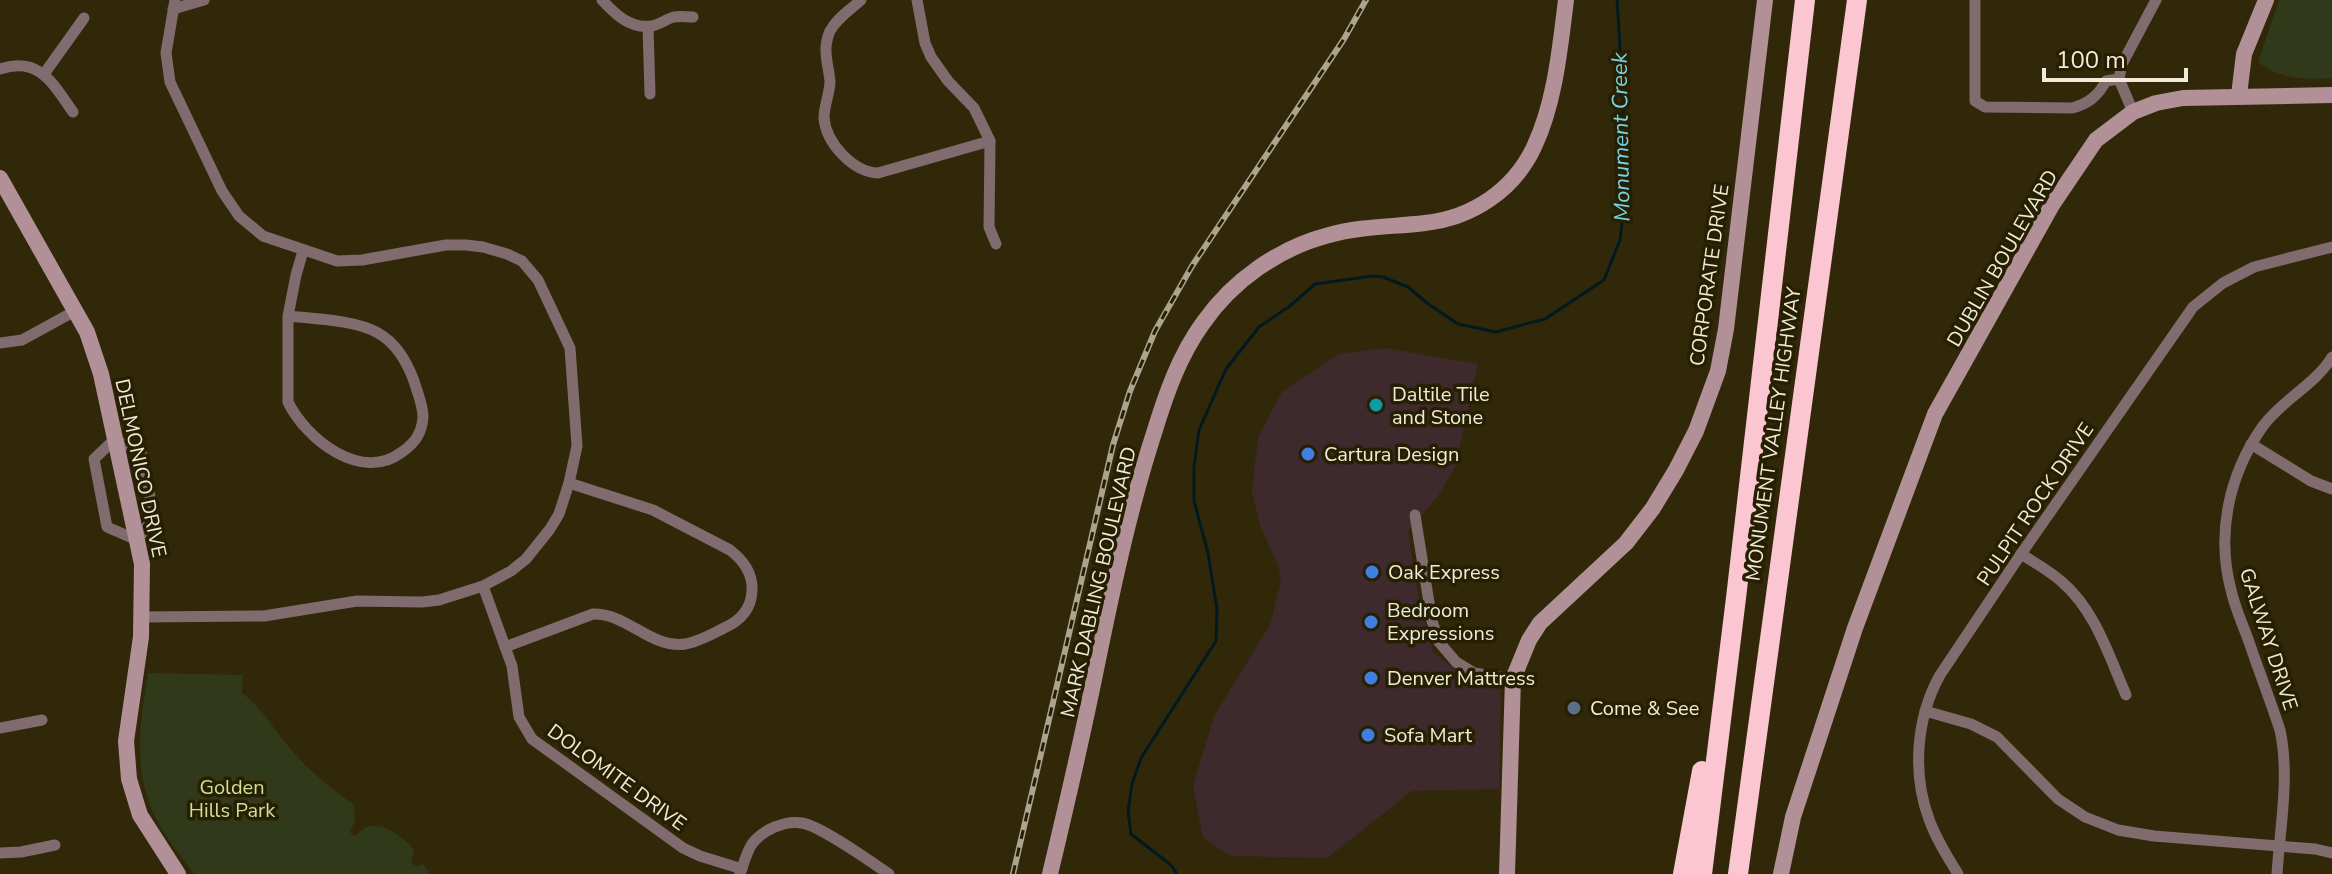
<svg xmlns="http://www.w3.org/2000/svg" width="2332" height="874" viewBox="0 0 2332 874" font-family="'Nunito Sans',sans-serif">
	<rect width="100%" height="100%" fill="#31280a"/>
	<path fill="#3e2a2c" d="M1385,348L1478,364L1455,467L1438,496L1408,531L1418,595L1433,652L1466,678L1501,690L1499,789L1412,791L1327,858L1231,856L1203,838L1193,786L1214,716L1270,625L1281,582L1278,564L1261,528L1252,493L1258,437L1282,392L1339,354Z"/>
	<g fill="#31391b">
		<path d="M2279,0H2332V78C2306,80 2279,79 2258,62Z"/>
		<path d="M148,673L243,675L242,693C262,708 273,728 288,746C306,769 330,787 354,805L355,821L350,832L354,837C358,834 361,830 365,828C382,820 405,838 414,850L411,862L417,867L423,864L430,874H194C181,856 166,838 156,818C132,771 140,722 148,673Z"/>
	</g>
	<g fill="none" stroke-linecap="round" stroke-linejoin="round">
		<path stroke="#001a20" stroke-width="3" d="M1177,874L1171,865L1131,834L1128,811L1132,784L1141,758L1216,641L1217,609L1208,553L1194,501V467L1199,430L1226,369L1259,327L1290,306L1315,284L1373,276L1383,277L1408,287L1427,303L1458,324L1496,332L1545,319L1604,280L1620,240L1624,207L1623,94L1617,0"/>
		<g stroke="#806b6f" stroke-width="11">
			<path d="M602,0C615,14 630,29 651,26C659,25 666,19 674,17C680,16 687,17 693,17"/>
			<path d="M861,0C850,10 837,18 830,31C822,49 828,63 830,81C830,93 824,105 824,118C826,143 853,172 878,173L990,141"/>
			<path d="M917,0L925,43L931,57L948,81L974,108L990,141L989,227L996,244"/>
			<path d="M1975,0V101L1985,107L2072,108C2088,104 2098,96 2106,81L2119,79"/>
			<path d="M173,9L204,0"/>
			<path d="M648,27L650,94"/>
			<path d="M0,69C40,56 53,84 73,112"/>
			<path d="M44,74L84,18"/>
			<path d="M2133,112L2119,79L2122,64L2156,0"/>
			<path d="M288,316C315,319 355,320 378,333C396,343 407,362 414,381C417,392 423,404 423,417C422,433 415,443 402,452C361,483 306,439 288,402V316L296,275L303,251"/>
			<path d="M0,343L22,340L75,311"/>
			<path d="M114,440L141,451L154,517L137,540L107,527L94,459Z"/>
			<path d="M2251,444L2311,481L2332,489"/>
			<path d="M1415,515L1432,621L1439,642L1456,662L1474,673L1513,679"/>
			<path d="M2021,554C2035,563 2050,571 2062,582C2095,610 2109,656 2126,695"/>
			<path d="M483,586L512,666L519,717L532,739L683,848L700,856L742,869"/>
			<path d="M142,617L264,616L357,601L422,602L439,600L483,586L511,571L526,559L550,529L559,514L569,483L577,446L570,348L538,280L522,261L507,254L483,247L466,245H446L362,260L337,261L263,236L239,216L222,191L170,82L166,53L175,0"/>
			<path d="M505,647L593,614C627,613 651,649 685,644C698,642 712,634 724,628C740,621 751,610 752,591C753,574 743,560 730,550L653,510L569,483"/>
			<path d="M1925,711L1971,724L1997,737L2058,799L2085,817L2118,830L2154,836L2315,849L2332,853"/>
			<path d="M0,728L42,720"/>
			<path d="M0,853L21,852L55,845"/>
			<path d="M740,873C744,864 746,853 752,844C762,830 785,820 802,823C821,826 871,862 889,874"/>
			<path d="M1958,874C1947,856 1936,839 1929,819C1912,774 1916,718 1940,675L2021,554L2193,307L2223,283L2254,267L2332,247"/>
			<path d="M2277,874C2280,827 2290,776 2280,730C2270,700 2259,671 2249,642C2243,625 2235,608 2231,590C2216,533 2229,474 2263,426C2283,399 2315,385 2332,357"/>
		</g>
		<g stroke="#b19097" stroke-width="16">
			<path d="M2239,95L2244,54L2266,0"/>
			<path d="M0,178L87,332L101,374L142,564L141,637L126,741L129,779L140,815L178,874"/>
			<path d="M1050,874C1068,799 1085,725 1100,650C1115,577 1131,504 1154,433C1166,394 1179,356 1203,323C1233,280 1279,248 1329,235C1361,226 1393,227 1425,223C1472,218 1514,190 1534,147C1555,103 1560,48 1566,0"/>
			<path d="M1507,874L1513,679L1529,640L1540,623L1626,543L1653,508L1676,470L1696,431L1718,371L1726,329L1765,0"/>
			<path d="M1781,874L1793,817L1855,628L1935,414L2052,205L2096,140L2133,112L2156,103L2183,98L2332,95"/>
		</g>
		<g stroke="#fbc6d1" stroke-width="20">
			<path d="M1683,874L1702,771"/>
			<path d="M1702,874L1736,598L1805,0"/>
			<path d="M1738,874L1857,0"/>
		</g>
		<defs>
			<path id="rail" d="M1013,874L1113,445L1130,391L1155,331L1192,266L1344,39L1366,0"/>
		</defs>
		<use href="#rail" stroke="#aba48e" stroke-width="6"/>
		<use href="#rail" stroke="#271f02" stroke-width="3" stroke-dasharray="9" stroke-linecap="butt"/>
	</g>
	<circle fill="#0f9aa8" stroke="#271f02" stroke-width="3" cx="1376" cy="405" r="8"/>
	<g fill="#3f7fe0" stroke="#271f02" stroke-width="3">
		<circle cx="1308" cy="454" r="8"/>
		<circle cx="1372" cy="572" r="8"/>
		<circle cx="1371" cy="622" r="8"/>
		<circle cx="1371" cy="678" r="8"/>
		<circle cx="1368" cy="735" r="8"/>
	</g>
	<circle fill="#5c6f8a" stroke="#271f02" stroke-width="3" cx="1574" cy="708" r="8"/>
	<g text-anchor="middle" stroke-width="7" stroke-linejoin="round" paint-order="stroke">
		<g font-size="20" fill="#f0ebd9" stroke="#271f02">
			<text transform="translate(2002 258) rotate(-60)" y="7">DUBLIN BOULEVARD</text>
			<text transform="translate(1709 275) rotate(-82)" y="7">CORPORATE DRIVE</text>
			<text transform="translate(1773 434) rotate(-82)" y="7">MONUMENT VALLEY HIGHWAY</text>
			<text transform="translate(141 468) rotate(78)" y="7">DELMONICO DRIVE</text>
			<text transform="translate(2035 504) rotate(-56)" y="7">PULPIT ROCK DRIVE</text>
			<text transform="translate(1098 582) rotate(-77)" y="7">MARK DABLING BOULEVARD</text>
			<text transform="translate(2269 639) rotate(72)" y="7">GALWAY DRIVE</text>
			<text transform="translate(617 777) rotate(36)" y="7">DOLOMITE DRIVE</text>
		</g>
		<g font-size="20" fill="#f0ebd9" stroke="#271f02" text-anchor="start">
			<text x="1392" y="401">Daltile Tile<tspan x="1392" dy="23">and Stone</tspan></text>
			<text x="1324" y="461">Cartura Design</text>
			<text x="1388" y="579">Oak Express</text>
			<text x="1387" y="617">Bedroom<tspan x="1387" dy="23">Expressions</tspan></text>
			<text x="1387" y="685">Denver Mattress</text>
			<text x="1590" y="715">Come &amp; See</text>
			<text x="1384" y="742">Sofa Mart</text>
		</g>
		<g font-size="20" fill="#ccdf9b" stroke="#271f02">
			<text x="232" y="794">Golden<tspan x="232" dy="23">Hills Park</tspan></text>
		</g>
		<g font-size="22" font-style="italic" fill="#79d3e7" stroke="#271f02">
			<text transform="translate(1620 137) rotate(-91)" y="8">Monument Creek</text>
		</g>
	</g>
	<path d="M2044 68v12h142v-12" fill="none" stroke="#f0ebd9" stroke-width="4"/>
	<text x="2056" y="68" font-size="24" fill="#f0ebd9" stroke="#271f02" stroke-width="6" paint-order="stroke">100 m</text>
</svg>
